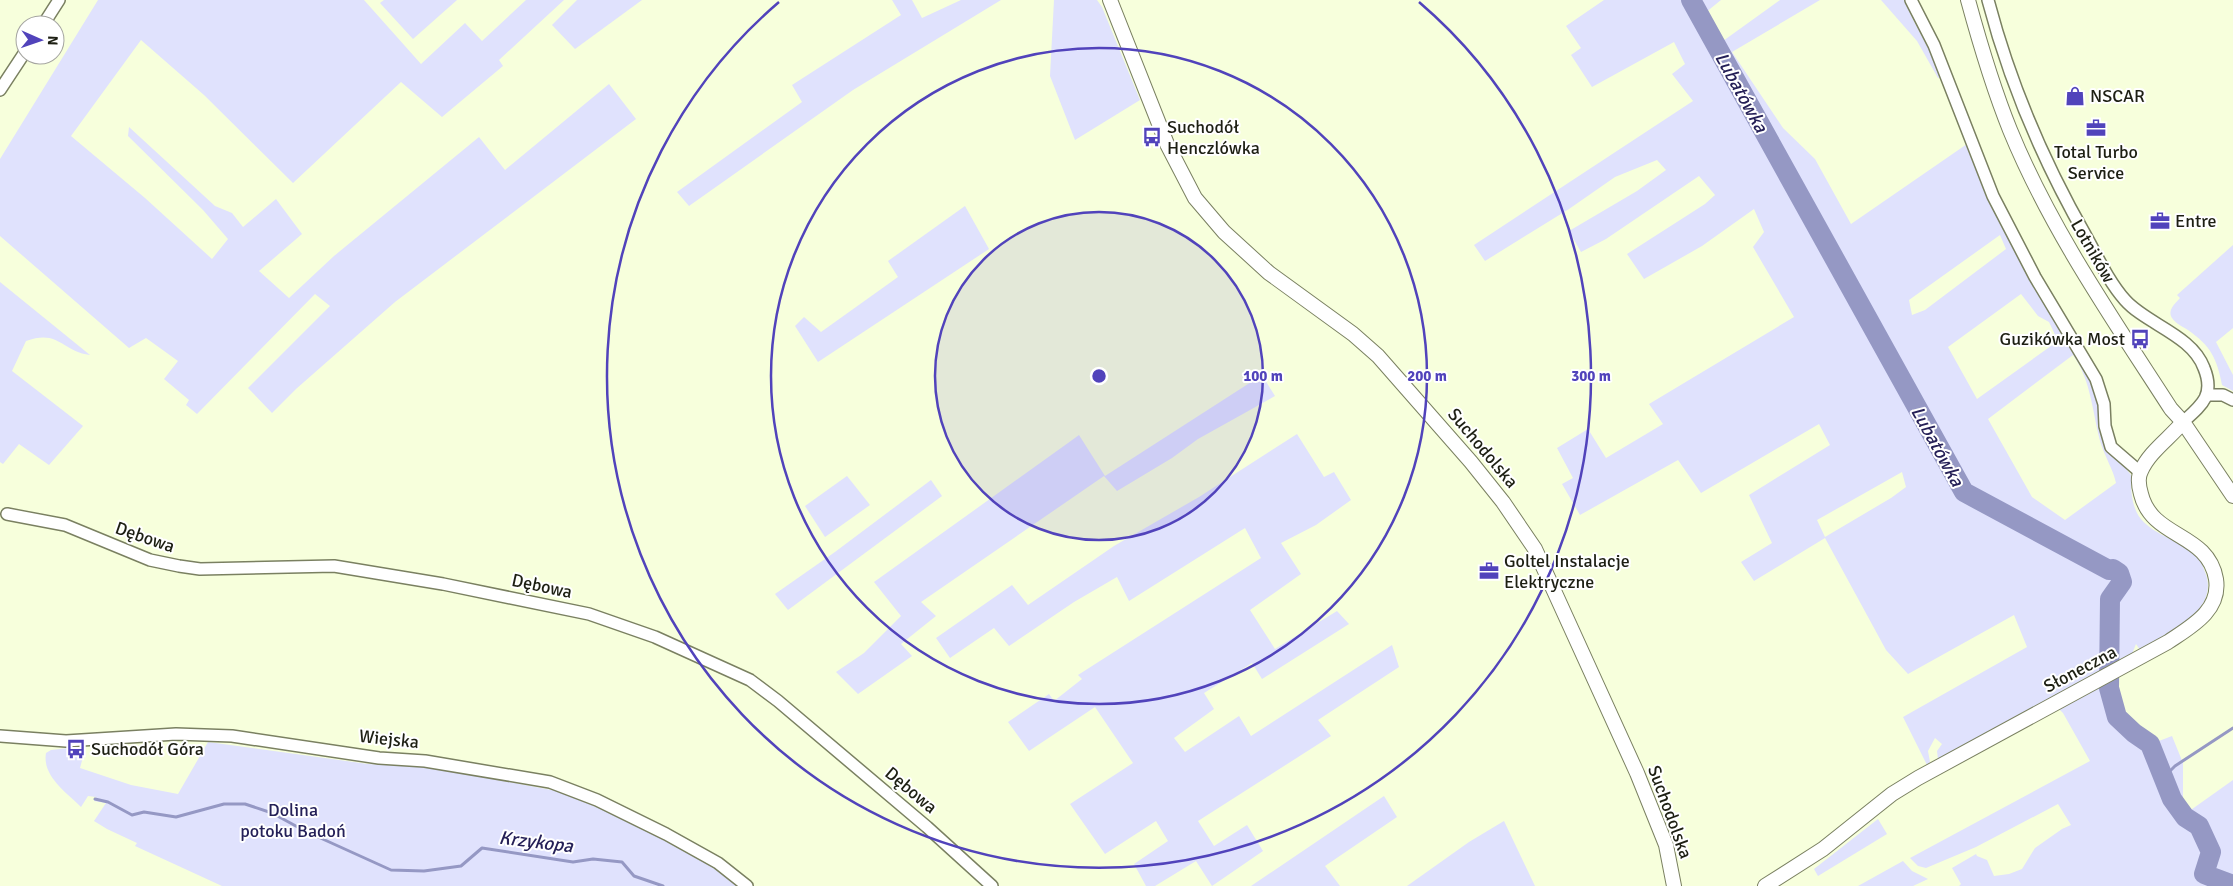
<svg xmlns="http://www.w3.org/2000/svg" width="2233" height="886" viewBox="0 0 2233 886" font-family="Signika,sans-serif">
	<rect width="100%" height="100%" fill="#f7ffdc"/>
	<g fill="#e0e2fd" fill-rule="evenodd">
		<path d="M98,0H364L421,64L465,23L482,41L526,0H564L499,60L503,66L442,117L401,82L293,183L204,95L141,40L71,136L145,198L212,259L228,239L203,210L128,136L129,127L215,206L232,213L243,227L276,199L302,234L259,271L289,298L334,256L479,137L505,170L609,84L636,119L395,302L296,389L272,413L248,388L330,306L315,294L197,414L186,405L189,400L164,379L178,361L146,338L129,348L0,236V159Z"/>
		<path d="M384,0H457L413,39L380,3Z"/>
		<path d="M577,0H642L575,49L552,25Z"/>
		<path d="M892,0H912L922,18L961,0H1001L853,90L689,206L677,192L802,102L792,85L901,15Z"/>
		<path d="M1054,0H1097L1102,7L1140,100L1075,140L1050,76Z"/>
		<path d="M1604,0H1721L1705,13L1716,33L1723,41L1780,0H1820L1732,52L1783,128L1815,159L1851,224L1967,144L2091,377L2120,461L2131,475C2131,489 2131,500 2137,513C2147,532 2173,538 2190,550C2198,555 2202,563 2205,572C2221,611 2167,635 2140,650L2136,644L2132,654L2113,662L2111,674L2119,716L2151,744L2172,736L2183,763V804L2188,812L2233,780V886H1959L1961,884L1952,868L1976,854L1977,856L1987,860L1994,876L2009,874L2022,869L2035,848L2062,829L2071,825L2058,804L1976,847L1926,868L1918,866L1910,858L2090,761L2063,713L2049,699L1944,758L1938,759L1937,751L1942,744L1935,738L1928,751L1930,762L1927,765L1903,717L2027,647L2014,615L1908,674L1886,650L1825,538L1754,581L1741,562L1772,543L1749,495L1830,445L1819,424L1701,493L1678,460L1580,515L1562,484L1573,478L1557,448L1588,429L1606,458L1663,424L1649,404L1794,317L1753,247L1764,232L1754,209L1702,246L1644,279L1627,254L1705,204L1715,195L1699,176L1606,239L1581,252L1569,231L1637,191L1666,170L1657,160L1615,177L1569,209L1485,261L1474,245L1693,101L1672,74L1685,64L1674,42L1592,87L1571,55L1581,48L1566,26ZM2000,235L2006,249L1925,310L1912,315L1909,300ZM2021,294L2038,316L2049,322L2058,341L1977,399L1948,347ZM2073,355C2092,382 2092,413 2101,444C2105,457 2113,469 2116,483L2065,520L2032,497L1988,419ZM1902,472L1906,487L1891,498L1825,537L1817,520Z"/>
		<path d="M1881,0H1905C1914,27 1932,50 1942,77L1938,78L1917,41Z"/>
		<path d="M965,206L989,249L818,362L795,326L804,317L821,332L898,277L888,261Z"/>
		<path d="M2233,245V328L2216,342L2233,375V391L2222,385C2217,359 2211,346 2188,330C2183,327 2175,323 2172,318C2167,310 2175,304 2180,298L2177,295Z"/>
		<path d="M0,282L90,355C61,351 59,329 26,341L12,371L83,426L49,465L19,444L3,464L0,462Z"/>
		<path d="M1262,375L1275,396L1198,439L1172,458L1117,491L1104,476L921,602L936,616L901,644L912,656L858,694L836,672L864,653L901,616L874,582L1068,443L1079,435L1105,476Z"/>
		<path d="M1297,434L1324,477L1334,472L1351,500L1316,525L1281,543L1301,574L1250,610L1275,649L1337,611L1349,624L1262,679L1252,663L1204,693L1214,709L1174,738L1185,752L1239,716L1251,736L1392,645L1399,667L1318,720L1331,736L1198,821L1214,846L1247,825L1263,851L1212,886L1196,861L1155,886H1146L1134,864L1168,841L1156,821L1105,854L1070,804L1133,763L1095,707L1029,751L1008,722L1049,694L1054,701L1082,679L1078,675L1261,558L1245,528L1129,601L1117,577L1074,602L1009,646L994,628L950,658L936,638L1012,585L1028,605L1114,546L1199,497Z"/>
		<path d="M847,476L870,505L825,537L805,506Z"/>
		<path d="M931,480L942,496L788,610L775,594L835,552Z"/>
		<path d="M208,742L368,764L429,767L557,791L626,819L712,867L738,886H222L135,846L137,843L107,829L94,821L106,803L94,801L96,797L88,796L81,807C66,792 42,776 46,753L51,750L86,746L80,768L131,785L178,794Z"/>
		<path d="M1384,796L1397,817L1325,866L1340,886H1251Z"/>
		<path d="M1878,819L1887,834L1818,876L1814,869Z"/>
		<path d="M1504,821L1535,886H1407L1469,842Z"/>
		<path d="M1903,861L1912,871L1928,879L1913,886H1858Z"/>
	</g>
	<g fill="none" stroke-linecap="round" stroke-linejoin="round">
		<g stroke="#9598c4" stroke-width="3">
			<path d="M2163,778L2175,766L2233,728"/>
			<path d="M95,799L108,802L132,815L144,812L176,817L224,804H245L272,813L305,831L391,870L424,871L461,866L482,848L573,862L593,859L622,862L634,876L663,886"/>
		</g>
		<path stroke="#9598c4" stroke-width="20" d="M1691,0L1964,492L2109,570L2113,569L2119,573L2122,582L2110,599L2109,688L2117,717L2134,733L2150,744L2172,799L2185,817L2199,826L2211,852L2204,874L2233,885"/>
		<defs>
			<g id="minor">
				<path d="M1911,0L1934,45L1993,196L2035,277L2096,379L2104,404L2105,426L2111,447L2140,472"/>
				<path d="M1988,0C2010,84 2044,163 2087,238C2098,258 2109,282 2125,300C2146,324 2192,335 2204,368C2215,395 2202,405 2183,422"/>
				<path d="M43,25L59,0"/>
				<path d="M0,90L25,52"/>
				<path d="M2208,395H2223L2233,400"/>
				<path d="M7,514L65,525L150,560L179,566L200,569L334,566L443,584L589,614L655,637L750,680L778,701L927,827L992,886"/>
				<path d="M0,736L66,741L176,734L232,736L379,758L425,761L550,782L597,800L666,834L718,863L747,886"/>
			</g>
			<g id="tertiary">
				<path d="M1110,0L1167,144L1195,198L1224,232L1269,273L1353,334L1378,356L1471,462L1503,502L1535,549L1637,773L1666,845L1674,886"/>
				<path d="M1968,0C1980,44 1993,88 2010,130C2051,230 2113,319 2171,409L2183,422L2233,496"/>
				<path d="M1765,886L1823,849L1892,794L1918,778L2168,642C2190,627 2221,611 2216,579C2208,532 2152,539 2141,494C2139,487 2137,478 2141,471C2149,452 2170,438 2183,422"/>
			</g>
		</defs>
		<use href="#minor" stroke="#7a8061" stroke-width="14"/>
		<use href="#tertiary" stroke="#7a8061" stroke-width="16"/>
		<use href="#minor" stroke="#fff" stroke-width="11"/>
		<use href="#tertiary" stroke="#fff" stroke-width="14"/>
	</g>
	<circle cx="1099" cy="376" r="164" fill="#5143bb" fill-opacity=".12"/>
	<g fill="none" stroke="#5143bb" stroke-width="2.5">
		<circle cx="1099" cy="376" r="164"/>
		<circle cx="1099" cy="376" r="328"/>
		<path d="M1419 2A492 492 0 1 1 779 2"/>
	</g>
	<defs>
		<symbol id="shop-bare" viewBox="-9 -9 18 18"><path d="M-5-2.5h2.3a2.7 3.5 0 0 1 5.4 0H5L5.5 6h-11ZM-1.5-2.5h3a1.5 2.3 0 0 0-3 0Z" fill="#5143bb" stroke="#fff" stroke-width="2.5" paint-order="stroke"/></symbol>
		<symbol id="office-bare" viewBox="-9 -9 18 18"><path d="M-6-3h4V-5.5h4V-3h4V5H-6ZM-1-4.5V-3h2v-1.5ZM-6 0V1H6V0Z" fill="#5143bb" stroke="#fff" stroke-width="2.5" paint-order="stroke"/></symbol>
		<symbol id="bus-bare" viewBox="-9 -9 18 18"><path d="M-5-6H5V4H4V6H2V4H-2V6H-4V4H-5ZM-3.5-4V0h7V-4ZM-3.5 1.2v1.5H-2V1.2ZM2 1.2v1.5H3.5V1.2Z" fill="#5143bb" stroke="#fff" stroke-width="2.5" paint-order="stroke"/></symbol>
	</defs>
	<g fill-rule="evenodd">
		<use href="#shop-bare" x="2061" y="82" width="28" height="28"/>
		<use href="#office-bare" x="2082" y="114" width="28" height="28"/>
		<use href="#bus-bare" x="1138" y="123" width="28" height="28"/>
		<use href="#office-bare" x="2146" y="207" width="28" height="28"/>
		<use href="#bus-bare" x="2126" y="325" width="28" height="28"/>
		<use href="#office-bare" x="1475" y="557" width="28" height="28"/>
		<use href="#bus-bare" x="62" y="735" width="28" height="28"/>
	</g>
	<g text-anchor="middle" stroke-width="4" stroke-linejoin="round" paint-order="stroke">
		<g font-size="18" fill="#1d1f13" stroke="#fff" text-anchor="start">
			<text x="2090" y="102">NSCAR</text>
			<text x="1167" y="133">Suchodół<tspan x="1167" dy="21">Henczlówka</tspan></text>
			<text x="2096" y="158" text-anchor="middle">Total Turbo<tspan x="2096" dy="21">Service</tspan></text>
			<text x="2175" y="227">Entre</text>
			<text x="2125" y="345" text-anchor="end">Guzikówka Most</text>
			<text x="1504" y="567">Goltel Instalacje<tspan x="1504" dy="21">Elektryczne</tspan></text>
			<text x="91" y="755">Suchodół Góra</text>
		</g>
		<g font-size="18" fill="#1d1f13" stroke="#fff">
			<text transform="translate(2093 251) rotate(60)" y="6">Lotników</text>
			<text transform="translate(1483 448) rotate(50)" y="6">Suchodolska</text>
			<text transform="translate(145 537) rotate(19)" y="6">Dębowa</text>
			<text transform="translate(542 586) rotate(12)" y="6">Dębowa</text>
			<text transform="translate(2080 669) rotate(-28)" y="6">Słoneczna</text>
			<text transform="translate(389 739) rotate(6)" y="6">Wiejska</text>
			<text transform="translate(911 790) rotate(40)" y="6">Dębowa</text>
			<text transform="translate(1670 812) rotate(70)" y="6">Suchodolska</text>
		</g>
		<g font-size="18" fill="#252158" stroke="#fff">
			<text x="293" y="816">Dolina<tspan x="293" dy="21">potoku Badoń</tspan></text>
		</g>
		<g font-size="19" font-style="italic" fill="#252057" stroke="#fff">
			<text transform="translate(1742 92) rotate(61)" y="7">Lubatówka</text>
			<text transform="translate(1938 446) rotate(61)" y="7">Lubatówka</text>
			<text transform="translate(536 841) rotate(7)" y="7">Krzykopa</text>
		</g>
	</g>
	<circle cx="1099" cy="376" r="8" fill="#5143bb" stroke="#fff" stroke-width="2.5"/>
	<g font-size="15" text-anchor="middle" font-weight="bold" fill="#5143bb" stroke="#fff" stroke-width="4" stroke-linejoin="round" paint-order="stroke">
		<text x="1263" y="381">100 m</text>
		<text x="1427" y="381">200 m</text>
		<text x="1591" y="381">300 m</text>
	</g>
	<g transform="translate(40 40) rotate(92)"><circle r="24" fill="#ffffff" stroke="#a5a5a1"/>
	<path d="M0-4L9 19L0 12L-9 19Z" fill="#5143bb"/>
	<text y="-8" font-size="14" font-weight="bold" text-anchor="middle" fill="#1d1f13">N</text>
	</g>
</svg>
